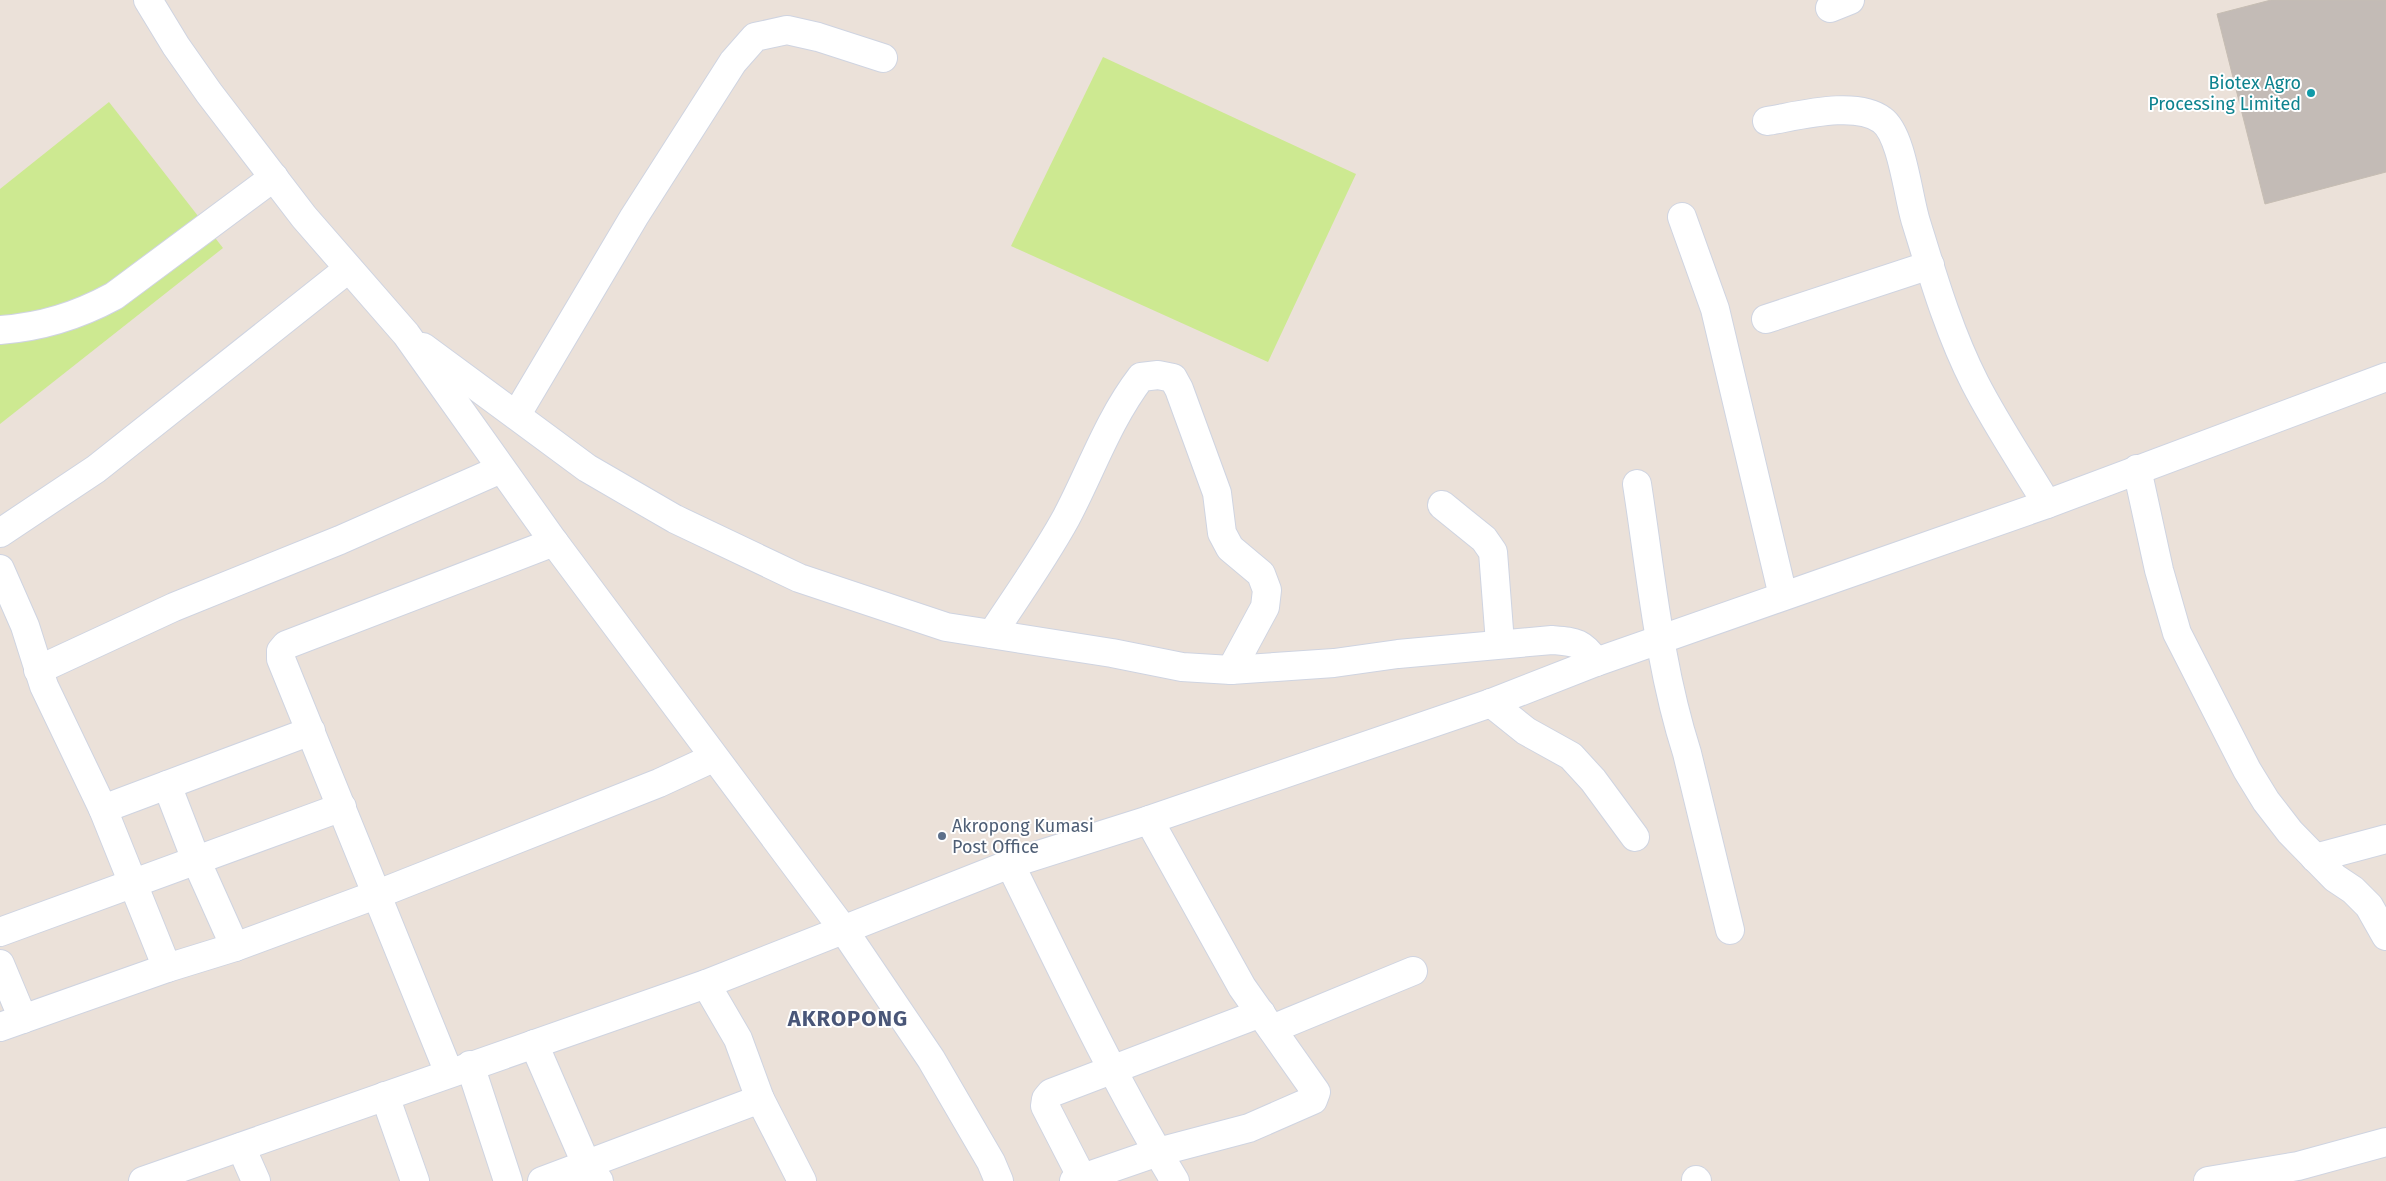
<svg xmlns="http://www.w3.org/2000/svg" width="2386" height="1181" viewBox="0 0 2386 1181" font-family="'Fira Sans',sans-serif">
	<rect width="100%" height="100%" fill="#ebe1d9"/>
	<g fill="#cde991">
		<path d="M1103,57L1356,174L1268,362L1011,246Z"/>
		<path d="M109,102L223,248L0,424V189Z"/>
	</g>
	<path fill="#c3bbb6" stroke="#c6bdb3" d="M2271,0H2386V172L2265,204L2217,14Z"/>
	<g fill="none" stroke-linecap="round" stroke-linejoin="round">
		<defs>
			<g id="minor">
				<path d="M148,0L176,46L209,93L304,217L406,334L554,542L843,929L931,1059L991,1162L999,1181"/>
				<path d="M1830,8L1850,0"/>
				<path d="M1767,121C1798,116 1856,100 1882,120C1902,134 1908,197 1916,222C1933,277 1949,332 1975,383C1996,424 2023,464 2047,504"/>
				<path d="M1682,217L1715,309L1783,596"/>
				<path d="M1766,319L1930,265"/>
				<path d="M0,330C42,327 77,316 114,296L274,177"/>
				<path d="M423,347L587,468L675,519L799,578L946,627L1112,653L1182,667L1231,670L1334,663L1398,654L1552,640C1576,642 1582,642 1596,662"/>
				<path d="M517,414L634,217L733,62L755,37L787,30L818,37L883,58"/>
				<path d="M2137,469L2159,570L2177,633L2247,770L2266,801L2290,832L2335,878L2353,890L2369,906L2386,936"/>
				<path d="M1637,484C1651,574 1659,666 1687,753L1730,930"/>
				<path d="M1442,505L1484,539L1493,552L1500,643"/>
				<path d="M0,533L96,469L348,269"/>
				<path d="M0,569L25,626L44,686L103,809L167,968"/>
				<path d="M992,634C1017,596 1044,558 1066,518C1091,471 1108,420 1141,377L1158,375L1173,378L1179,389L1217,493L1222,533L1230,548L1261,574L1267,590L1265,607L1231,670"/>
				<path d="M38,670L174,607L340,540L501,469"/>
				<path d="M1491,703L1526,731L1571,756L1593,780L1635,837"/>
				<path d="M167,785L196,860L235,947"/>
				<path d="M103,809L311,731"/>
				<path d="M2315,858L2386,839"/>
				<path d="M1010,864C1062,969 1114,1081 1175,1181"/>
				<path d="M0,932L342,807"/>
				<path d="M0,964L23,1019"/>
				<path d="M706,984L738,1039L760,1099L802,1181"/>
				<path d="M0,1027L167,968L235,947L378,894L659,783L713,758"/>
				<path d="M1272,1029L1413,971"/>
				<path d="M534,1044L587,1166L599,1181"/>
				<path d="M470,1065L508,1181"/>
				<path d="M449,1073L281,659V651L286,645L554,542"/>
				<path d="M385,1096L415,1181"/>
				<path d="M241,1147L256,1181"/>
				<path d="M1082,1178L1045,1106L1046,1099L1051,1093L1261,1013"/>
				<path d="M1696,1180L1697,1181"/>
				<path d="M143,1181L706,984L1010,864L1149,820L1491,703L1596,662L2047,504L2386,377"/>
				<path d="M542,1181L760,1099"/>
				<path d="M1074,1181L1158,1152L1249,1128L1313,1100L1316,1092L1242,987L1149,820"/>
				<path d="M2208,1181L2298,1166L2386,1142"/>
			</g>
		</defs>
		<use href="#minor" stroke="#cfd4e1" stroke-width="30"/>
		<use href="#minor" stroke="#fff" stroke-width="28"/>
	</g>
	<circle fill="#0f9aa8" stroke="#fff" stroke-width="2" cx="2311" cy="93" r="5"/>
	<circle fill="#5c6f8a" stroke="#fff" stroke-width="2" cx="942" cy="836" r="5"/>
	<g text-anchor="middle" stroke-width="4" stroke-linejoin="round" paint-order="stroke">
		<g font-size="18" fill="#0d838f" stroke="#fff" text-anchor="end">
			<text x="2301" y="89">Biotex Agro<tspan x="2301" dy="21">Processing Limited</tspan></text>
		</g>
		<g font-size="18" fill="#4e5e75" stroke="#fff" text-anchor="start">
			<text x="952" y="832">Akropong Kumasi<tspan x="952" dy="21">Post Office</tspan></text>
		</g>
		<g font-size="22" font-weight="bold" letter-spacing="1" fill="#495678" stroke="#fff">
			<text x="848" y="1026">AKROPONG</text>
		</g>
	</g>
</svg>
